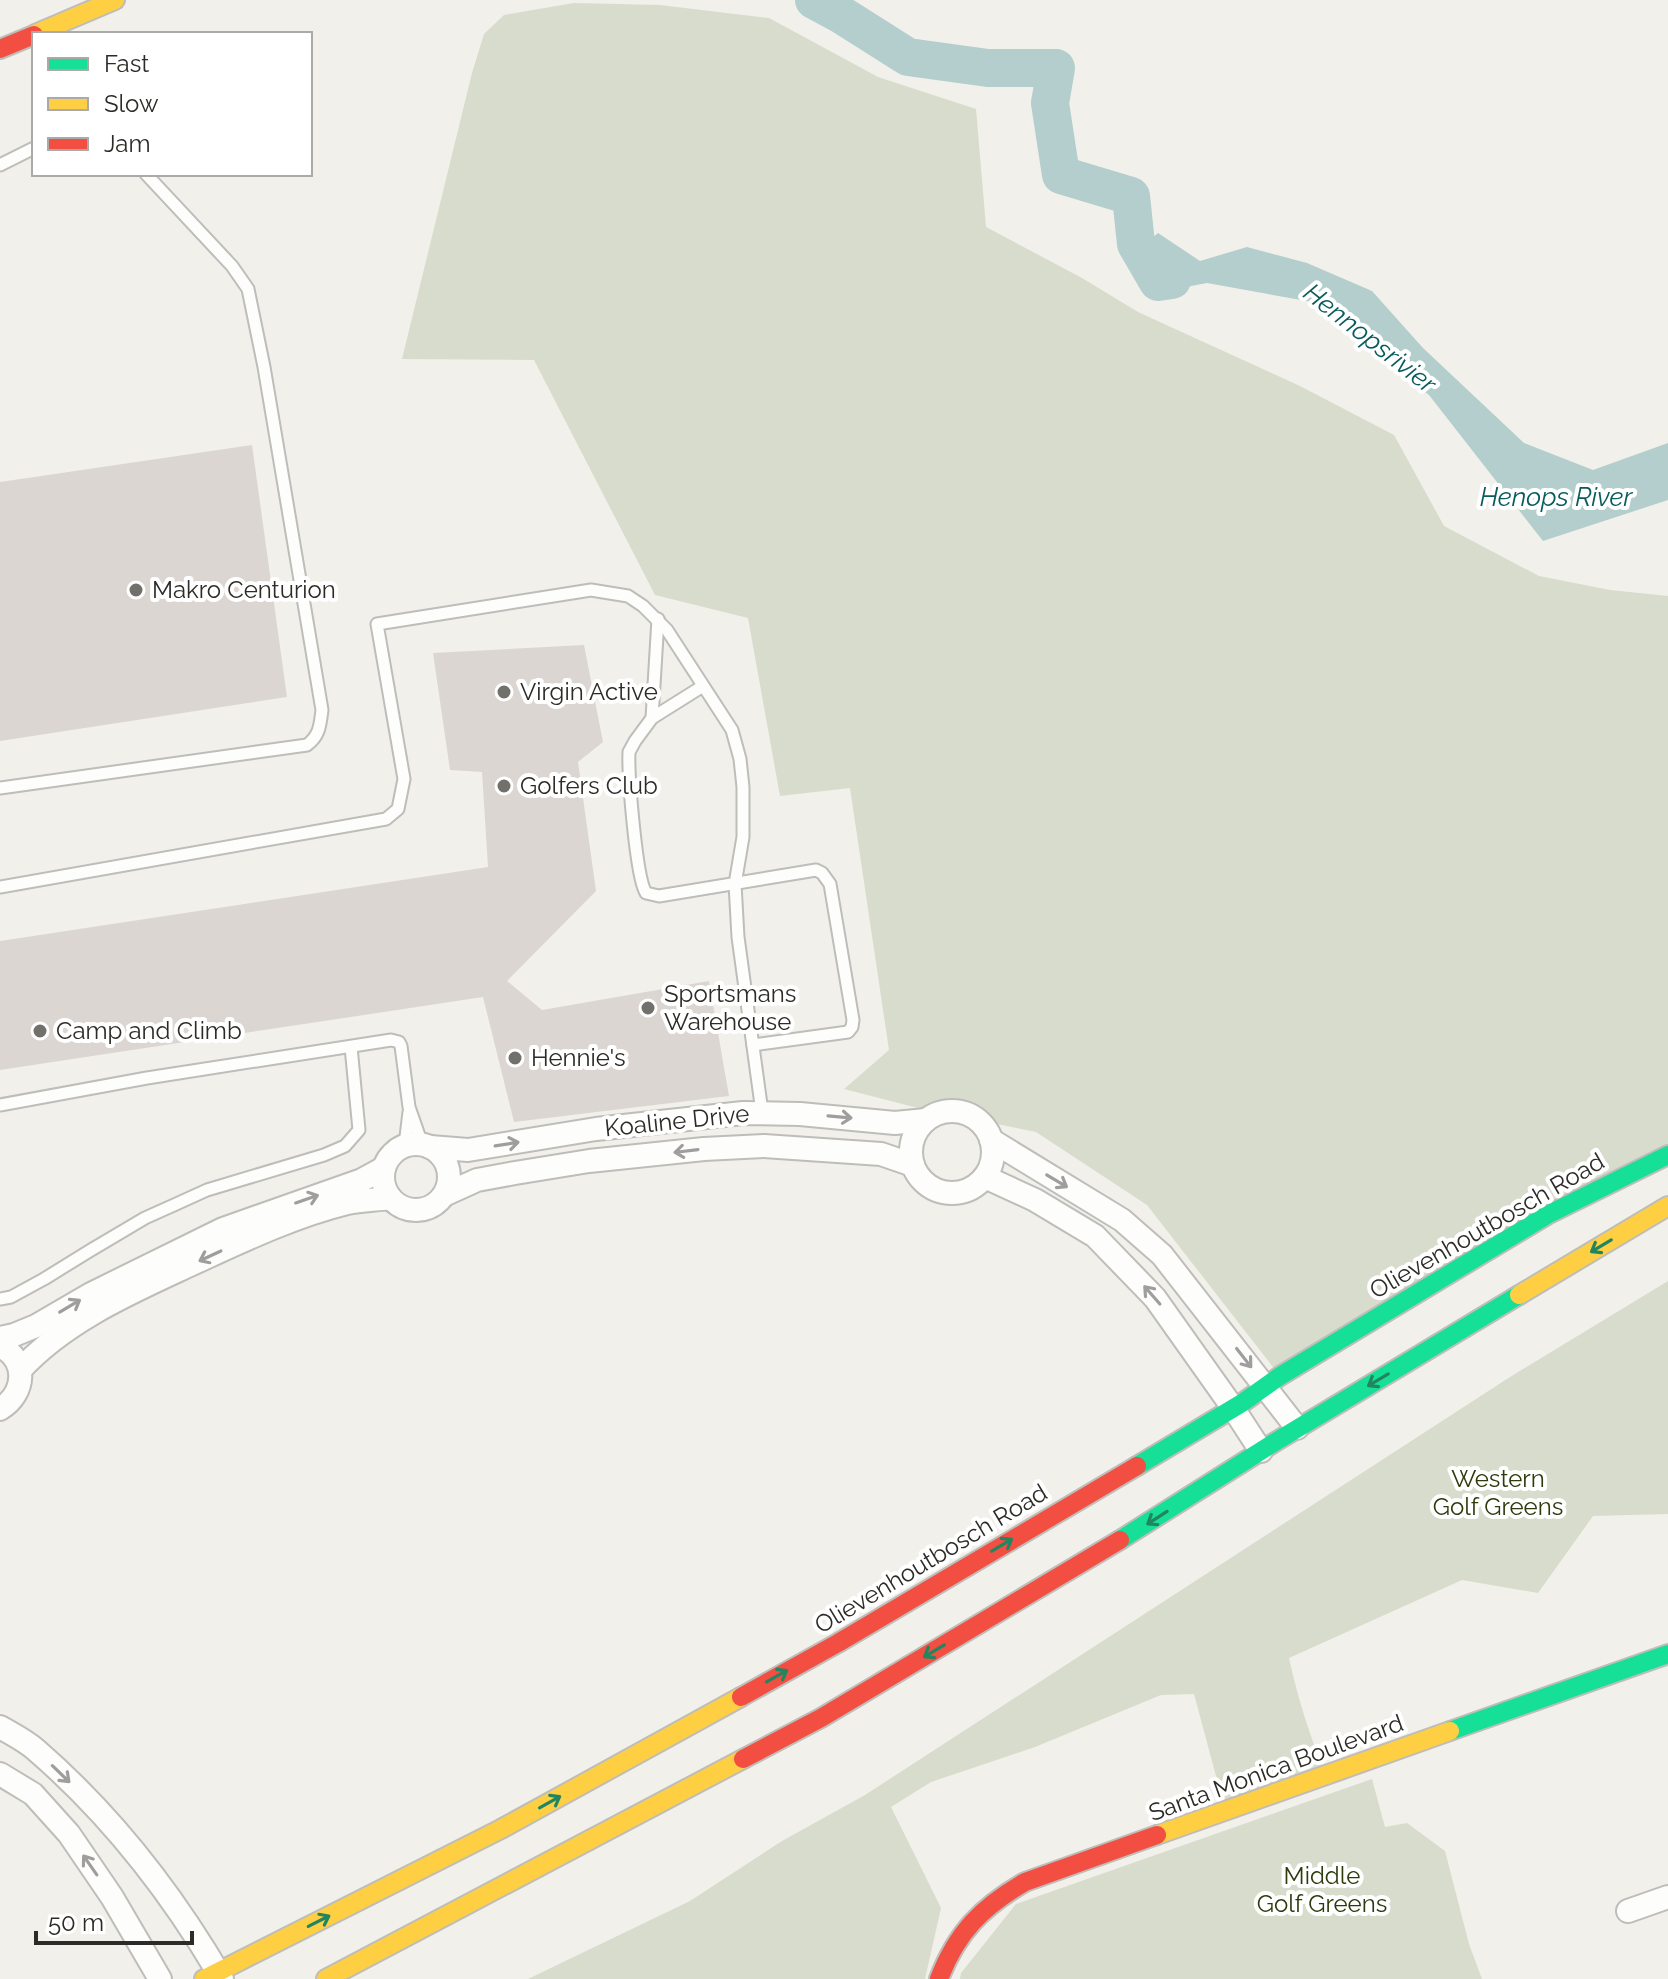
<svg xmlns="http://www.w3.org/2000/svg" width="1668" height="1979" viewBox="0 0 1668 1979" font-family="Raleway,sans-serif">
	<rect width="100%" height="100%" fill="#f1f0ea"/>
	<g fill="#d8dccc">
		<path d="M574,3L660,5L769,18L878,77L976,109L986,227L1082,278L1138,312L1300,386L1394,435L1444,526L1539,576L1610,590L1668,596V1155L1280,1376L1147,1205L1036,1132L922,1109L844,1089L889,1050L850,788L780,796L748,618L655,595L534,360L402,359L472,73L484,34L504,15Z"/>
		<path d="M1668,1281V1514L1593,1516L1538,1593L1462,1580L1289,1658C1298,1699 1310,1737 1326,1775L1228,1807L1216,1776L1194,1694L1161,1695L1035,1747L931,1782L891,1807L941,1908L925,1979H528L690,1901L782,1841L865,1795L1510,1377Z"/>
		<path d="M1372,1779L1385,1827L1407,1823L1445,1851L1469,1944L1482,1979H960L961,1973L1016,1904Z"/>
	</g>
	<path fill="#b3cecc" d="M1158,233L1200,261L1247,247L1307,263L1372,291L1423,348L1524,443L1593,470L1668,443V500L1543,541L1429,395L1312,302L1207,283L1154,293L1133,254Z"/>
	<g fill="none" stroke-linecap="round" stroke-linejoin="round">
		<path stroke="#b3cecc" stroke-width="38" d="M814,0L840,14L908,57L988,68H1056L1050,103L1061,175L1131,196L1136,244L1158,282L1172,280"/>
	</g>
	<g fill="#dcd6d2">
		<path d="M252,445L287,697L0,741V482Z"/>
		<path d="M584,645L603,742L578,762L596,891L507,981L542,1010L709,981L729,1096L514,1122L483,997L0,1070V941L488,867L482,772L450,770L433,653Z"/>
	</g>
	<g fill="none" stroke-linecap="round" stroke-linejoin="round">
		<defs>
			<g id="lane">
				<path d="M0,165L34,148"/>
				<path d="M703,686L652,718L635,741L629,752C628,775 636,878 646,893L659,896L816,870L822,873L830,884L853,1020L852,1027L848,1032L753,1045"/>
				<path d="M652,718L658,619"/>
				<path d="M0,788L307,745C320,735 320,725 322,710L264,367L248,289L232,266L146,174"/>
				<path d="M0,887L386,819L398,809L404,779L377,624L591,590L628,596L643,606L667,630L732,730L740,759L743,787V837L735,884L738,937L762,1112"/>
				<path d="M0,1105L147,1078L391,1040L399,1042L401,1046L409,1107L422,1144"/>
				<path d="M405,1145L409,1112"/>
				<path d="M0,1299L11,1297L44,1279L91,1250L145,1218L174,1205L207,1190L324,1155L345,1146L359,1130L351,1047"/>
			</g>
			<g id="street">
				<circle cx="952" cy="1152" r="41"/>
				<path d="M991,1140L1122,1220L1162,1255L1297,1428"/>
				<circle cx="416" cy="1177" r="33"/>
				<path d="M430,1147L468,1150L596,1129L743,1113L800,1114L895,1123L926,1120"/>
				<path d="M985,1177L1035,1200L1095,1236L1155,1298L1233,1408L1261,1451"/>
				<path d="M444,1195L477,1180L515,1173L589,1161L704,1149L764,1146L881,1154L913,1165"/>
				<path d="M0,1338L14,1335L36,1326L91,1294L223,1229L362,1180L384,1168"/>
				<path d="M0,1346C28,1360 26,1393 0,1409"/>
				<path d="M20,1370C66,1320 132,1292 192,1264C242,1241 294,1216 347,1203C361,1200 376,1200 390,1198"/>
				<path d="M0,1727C12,1734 26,1741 36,1750C110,1814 173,1895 222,1979"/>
				<path d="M0,1774L33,1794L69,1834L112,1897L160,1979"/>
				<path d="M1628,1911L1668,1897"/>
			</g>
			<g id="fast">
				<path d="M1137,1466L1242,1403L1280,1376L1547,1215L1668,1155"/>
				<path d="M1120,1540L1275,1442L1519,1295"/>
				<path d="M1450,1731L1668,1654"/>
			</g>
			<g id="slow">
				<path d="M35,34L115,0"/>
				<path d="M1519,1295L1668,1206"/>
				<path d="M1157,1835L1450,1731"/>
				<path d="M204,1979L501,1829L741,1697"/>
				<path d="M326,1979L743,1759"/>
			</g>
			<g id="jam">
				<path d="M0,49L34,35"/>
				<path d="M741,1697L838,1643L1137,1466"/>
				<path d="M743,1759L821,1718L1120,1540"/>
				<path d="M939,1979C957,1932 982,1907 1025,1882L1157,1835"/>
			</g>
		</defs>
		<use href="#lane" stroke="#bebdb9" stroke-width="15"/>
		<use href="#street" stroke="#bebdb9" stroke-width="26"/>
		<use href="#fast" stroke="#bebdb9" stroke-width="22"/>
		<use href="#slow" stroke="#bebdb9" stroke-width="22"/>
		<use href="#jam" stroke="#bebdb9" stroke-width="22"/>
		<use href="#lane" stroke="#fdfdfc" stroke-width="11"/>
		<use href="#street" stroke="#fdfdfc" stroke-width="22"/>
		<use href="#fast" stroke="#16e098" stroke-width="18"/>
		<use href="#slow" stroke="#ffcf43" stroke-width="18"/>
		<use href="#jam" stroke="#f24e42" stroke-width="18"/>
	</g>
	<defs><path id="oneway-shaft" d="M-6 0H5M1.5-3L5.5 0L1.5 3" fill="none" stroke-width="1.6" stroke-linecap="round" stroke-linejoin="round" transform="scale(2)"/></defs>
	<g stroke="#9f9e9c">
		<use href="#oneway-shaft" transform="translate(840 1117) rotate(5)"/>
		<use href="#oneway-shaft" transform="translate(507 1144) rotate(-9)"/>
		<use href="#oneway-shaft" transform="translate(686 1151) rotate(173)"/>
		<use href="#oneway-shaft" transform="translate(1057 1181) rotate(31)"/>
		<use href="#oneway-shaft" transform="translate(307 1199) rotate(-19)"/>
		<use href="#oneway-shaft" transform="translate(210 1256) rotate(155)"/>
		<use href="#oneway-shaft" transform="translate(1152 1295) rotate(-131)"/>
		<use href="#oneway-shaft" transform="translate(70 1306) rotate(-31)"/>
		<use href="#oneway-shaft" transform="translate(1244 1358) rotate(52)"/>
		<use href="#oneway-shaft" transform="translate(61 1774) rotate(44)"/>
		<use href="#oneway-shaft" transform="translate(90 1865) rotate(-125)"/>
	</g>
	<g stroke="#218660">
		<use href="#oneway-shaft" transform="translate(1601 1246) rotate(149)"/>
		<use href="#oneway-shaft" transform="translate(1378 1380) rotate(149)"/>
		<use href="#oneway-shaft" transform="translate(1157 1518) rotate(147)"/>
		<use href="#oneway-shaft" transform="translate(1002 1545) rotate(-31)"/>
		<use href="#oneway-shaft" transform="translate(934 1651) rotate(149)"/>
		<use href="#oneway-shaft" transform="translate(777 1676) rotate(-29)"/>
		<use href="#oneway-shaft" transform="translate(550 1802) rotate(-29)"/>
		<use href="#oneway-shaft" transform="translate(319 1921) rotate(-27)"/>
	</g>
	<g fill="#71706b" stroke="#fff" stroke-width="3">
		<circle cx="136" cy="590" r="8"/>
		<circle cx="504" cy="692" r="8"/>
		<circle cx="504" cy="786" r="8"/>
		<circle cx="648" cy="1008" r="8"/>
		<circle cx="40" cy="1031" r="8"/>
		<circle cx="515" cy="1058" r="8"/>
	</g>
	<g text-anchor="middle" stroke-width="8" stroke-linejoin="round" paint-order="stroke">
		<g font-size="24" fill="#2c2b27" stroke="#fff" text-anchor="start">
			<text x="152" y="598">Makro Centurion</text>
			<text x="520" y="700">Virgin Active</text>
			<text x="520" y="794">Golfers Club</text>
			<text x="664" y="1002">Sportsmans<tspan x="664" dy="28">Warehouse</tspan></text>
			<text x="56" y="1039">Camp and Climb</text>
			<text x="531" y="1066">Hennie's</text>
		</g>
		<g font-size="24" fill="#2c2b27" stroke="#fff">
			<text transform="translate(677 1121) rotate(-6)" y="8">Koaline Drive</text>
			<text transform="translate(1487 1226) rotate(-30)" y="8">Olievenhoutbosch Road</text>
			<text transform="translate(931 1559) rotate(-31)" y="8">Olievenhoutbosch Road</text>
			<text transform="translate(1276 1768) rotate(-20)" y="8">Santa Monica Boulevard</text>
		</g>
		<g font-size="24" fill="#2d3b0c" stroke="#fff">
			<text x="1498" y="1487">Western<tspan x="1498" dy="28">Golf Greens</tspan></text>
			<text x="1322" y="1884">Middle<tspan x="1322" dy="28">Golf Greens</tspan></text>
		</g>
		<g font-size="26" font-style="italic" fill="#095b5c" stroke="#fff">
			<text transform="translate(1370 338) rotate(38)" y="9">Hennopsrivier</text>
			<text x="1556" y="506">Henops River</text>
		</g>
	</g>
	<rect x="32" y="32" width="280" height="144" fill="#ffffff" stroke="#abaaa9" stroke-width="2"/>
	<rect x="48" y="58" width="40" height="12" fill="#16e098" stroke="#abaaa9" stroke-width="2"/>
	<text x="104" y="72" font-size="24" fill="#2c2b27">Fast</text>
	<rect x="48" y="98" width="40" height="12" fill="#ffcf43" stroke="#abaaa9" stroke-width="2"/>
	<text x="104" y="112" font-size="24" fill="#2c2b27">Slow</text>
	<rect x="48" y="138" width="40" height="12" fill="#f24e42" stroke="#abaaa9" stroke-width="2"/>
	<text x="104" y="152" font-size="24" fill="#2c2b27">Jam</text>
	<path d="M36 1931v12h156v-12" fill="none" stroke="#2c2b27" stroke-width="4"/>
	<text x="48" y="1931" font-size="24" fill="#2c2b27" stroke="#ffffff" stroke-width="6" paint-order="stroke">50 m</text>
</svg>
